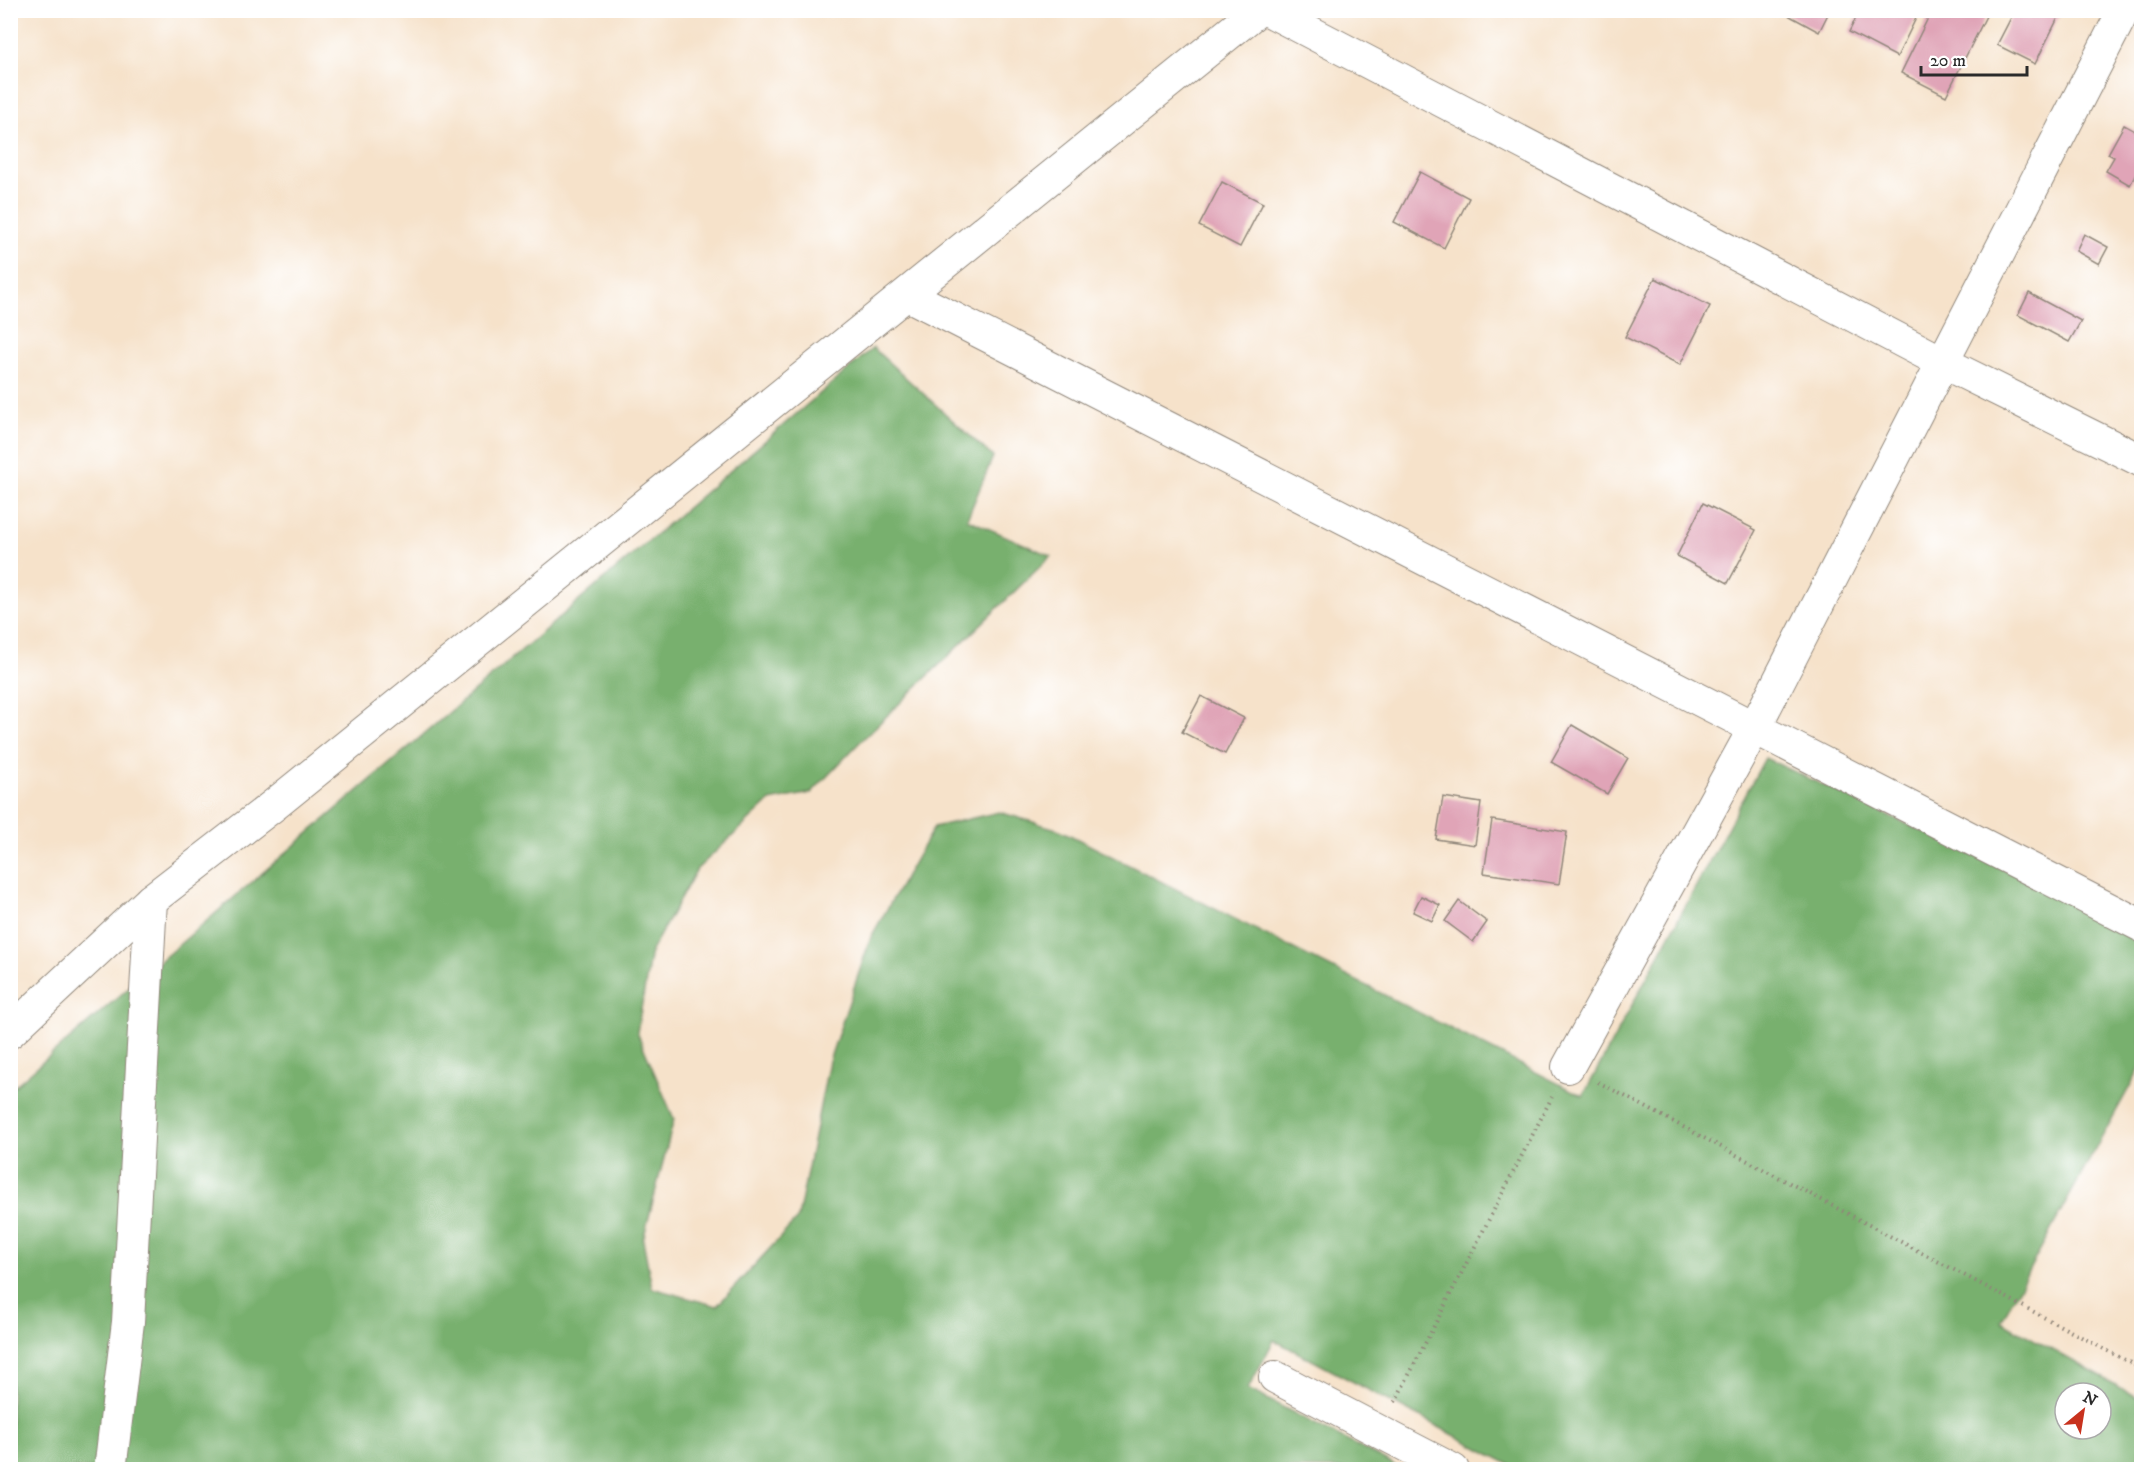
<svg xmlns="http://www.w3.org/2000/svg" width="2152" height="1480" viewBox="0 0 2152 1480" font-family="'IM FELL DW Pica',serif">
	<rect width="100%" height="100%" fill="#fff"/>
	<filter id="ink" filterUnits="userSpaceOnUse"><feTurbulence type="fractalNoise" baseFrequency=".0167" numOctaves="2"/><feDisplacementMap in="SourceGraphic" scale="12" xChannelSelector="R" yChannelSelector="G"/><feConvolveMatrix kernelMatrix="1 2 1 2 8 2 1 2 1" color-interpolation-filters="sRGB"/></filter>
	<filter id="wash" filterUnits="userSpaceOnUse"><feTurbulence type="fractalNoise" baseFrequency=".008" numOctaves="4" result="noise"/><feDisplacementMap in="SourceGraphic" scale="24" xChannelSelector="R" yChannelSelector="G"/><feGaussianBlur stdDeviation="1.35" result="paint"/><feColorMatrix in="noise" values="0 0 0 0 0 0 0 0 0 0 0 0 0 0 0 0 0 1.4 0 .05"/><feComposite in="paint" operator="in"/></filter>
	<g filter="url(#wash)">
		<rect width="100%" height="100%" fill="#f6e2ca"/>
		<path fill="#78b06e" stroke="#526e4c" stroke-width="1.5" fill-rule="evenodd" d="M873,348L993,457L967,519L1051,556L860,742L811,793L770,801L697,869L651,951L637,1032L674,1119L643,1240L652,1288L717,1306L798,1218L829,1061L871,937L934,827L999,812L1060,830L1583,1096L1765,758L2141,933V1066L2001,1321L2141,1399V1469H1518L1274,1340L1248,1389L1401,1469H11L10,1090ZM2065,1393H2101V1429H2065Z"/>
		<g id="blocks">
			<g fill="#e0a4b7">
				<path d="M1779,10H1830L1819,32Z"/>
				<path d="M1860,10H1920L1897,57L1849,32Z"/>
				<path d="M1932,10H1989L1946,96L1901,73Z"/>
				<path d="M2015,10H2062L2035,64L1997,45Z"/>
				<path d="M2124,125L2142,135V175L2137,172L2130,185L2106,171L2114,157L2108,154Z"/>
				<path d="M1420,172L1469,198L1444,248L1394,222Z"/>
				<path d="M1222,182L1263,203L1240,247L1199,226Z"/>
				<path d="M2084,234L2108,247L2099,264L2076,251Z"/>
				<path d="M1655,278L1710,306L1680,365L1625,337Z"/>
				<path d="M2029,293L2081,321L2069,342L2018,315Z"/>
				<path d="M1703,503L1756,530L1728,583L1677,556Z"/>
				<path d="M1201,696L1244,718L1225,754L1182,732Z"/>
				<path d="M1572,725L1628,758L1607,794L1551,762Z"/>
				<path d="M1443,797L1481,803L1475,845L1436,839Z"/>
				<path d="M1492,820L1567,832L1559,884L1484,873Z"/>
				<path d="M1421,896L1440,905L1432,921L1413,912Z"/>
				<path d="M1459,901L1487,922L1473,942L1445,921Z"/>
			</g>
		</g>
	</g>
	<g filter="url(#ink)">
		<use href="#blocks" fill-opacity="0" stroke="#90867a" stroke-width="1.5"/>
		<g fill="none" stroke-linecap="round" stroke-linejoin="round">
			<defs>
				<g id="minor">
					<path d="M1268,10L1942,362L2142,461"/>
					<path d="M908,295L2142,926"/>
					<path d="M10,1032L151,900L274,805L1258,10"/>
					<path d="M1568,1067L1754,729L2124,10"/>
					<path d="M1275,1377L1453,1470"/>
					<path d="M110,1470L128,1322L151,900"/>
				</g>
			</defs>
			<use href="#minor" stroke="#90867a" stroke-width="34"/>
			<g stroke="#90867a" stroke-width="4" stroke-dasharray="1.5 4.5" stroke-linecap="butt">
				<path d="M1598,1082L2142,1369"/>
				<path d="M1395,1402L1552,1097"/>
			</g>
			<use href="#minor" stroke="#fff" stroke-width="32"/>
		</g>
	</g>
	<rect width="2152" height="1480" fill="none" stroke="#fff" stroke-width="36"/>
	<g transform="translate(2083 1411) rotate(30)"><circle r="28" fill="#ffffff" stroke="#aaaaaa" stroke-width="1.5"/>
	<path d="M0-4.5L10 22L0 15L-10 22Z" fill="#c8321e"/>
	<text y="-9" font-size="16" font-weight="bold" text-anchor="middle" fill="#2b2b2b">N</text>
	</g>
	<path d="M1921 66v9h106v-9" fill="none" stroke="#2b2b2b" stroke-width="3"/>
	<text x="1930" y="66" font-size="18" fill="#2b2b2b" stroke="#ffffff" stroke-width="4.5" paint-order="stroke">20 m</text>
</svg>
